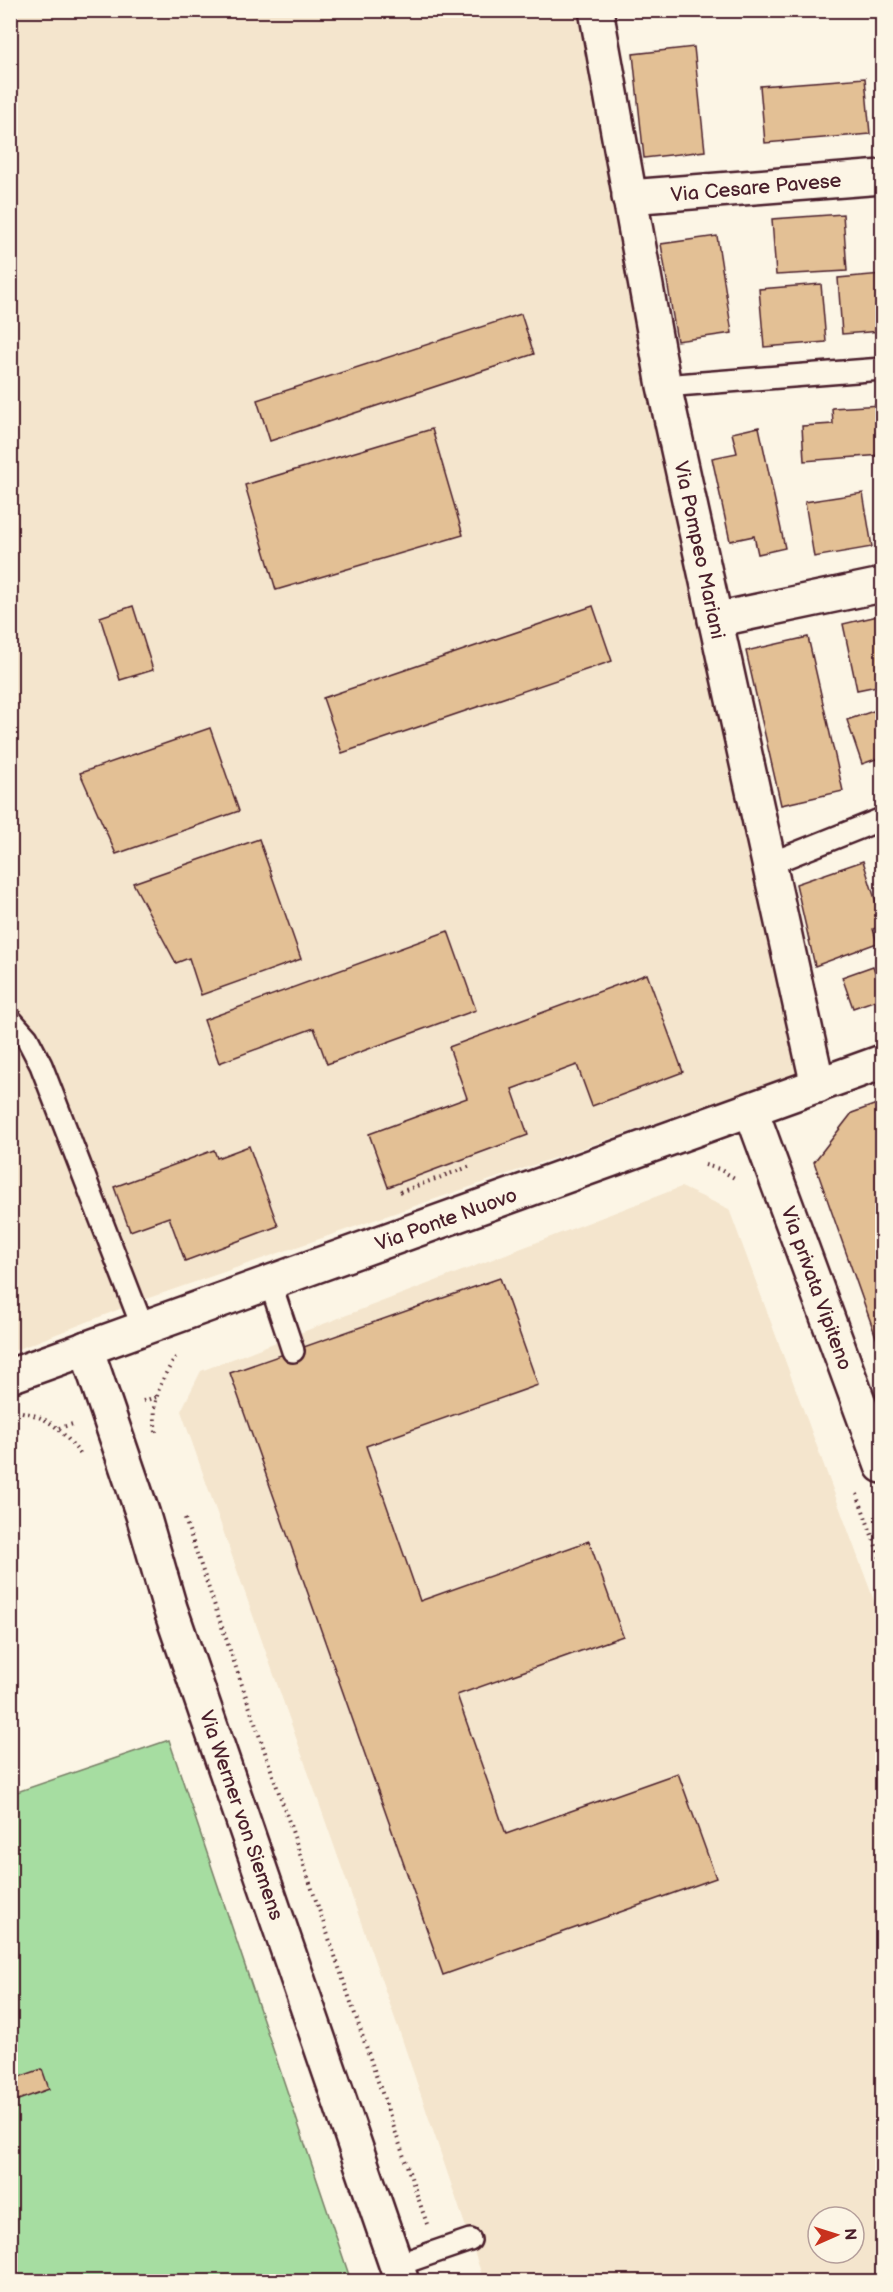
<svg xmlns="http://www.w3.org/2000/svg" width="893" height="2292" viewBox="0 0 893 2292" font-family="'Balsamiq Sans',sans-serif">
	<rect width="100%" height="100%" fill="#fcf5e5"/>
	<filter id="ink" filterUnits="userSpaceOnUse"><feTurbulence type="fractalNoise" baseFrequency=".0167" numOctaves="2"/><feDisplacementMap in="SourceGraphic" scale="12" xChannelSelector="R" yChannelSelector="G"/><feConvolveMatrix kernelMatrix="1 2 1 2 8 2 1 2 1" color-interpolation-filters="sRGB"/></filter>
	<g filter="url(#ink)">
		<g fill="#f4e5cd" fill-rule="evenodd">
			<path d="M11,11H578L651,390L804,1075L713,1103L140,1301L11,1352Z"/>
			<path d="M681,1187L729,1209L882,1622V2281H484L400,2033L181,1411L201,1371ZM818,2217H854V2253H818Z"/>
		</g>
		<path fill="#a6dda1" stroke="#787e66" stroke-width="1.5" d="M169,1740L351,2281H11V1794Z"/>
		<g fill="#e3c095" stroke="#4a1f2b" stroke-width="1.5">
			<path d="M694,47L705,151L644,158L633,54Z"/>
			<path d="M865,78L870,134L765,143L760,86Z"/>
			<path d="M843,214L847,271L776,275L772,219Z"/>
			<path d="M717,236L732,333L677,341L661,244Z"/>
			<path d="M882,274V331L842,334L838,278Z"/>
			<path d="M821,284L826,342L764,347L759,289Z"/>
			<path d="M521,314L534,354L270,441L257,400Z"/>
			<path d="M882,405V455L804,461L802,426L833,424L832,408Z"/>
			<path d="M759,427L785,548L758,554L754,536L730,541L712,458L737,453L732,433Z"/>
			<path d="M432,429L463,535L276,590L245,485Z"/>
			<path d="M863,493L872,547L814,557L805,502Z"/>
			<path d="M133,606L153,670L120,680L100,617Z"/>
			<path d="M593,606L612,661L342,753L323,698Z"/>
			<path d="M882,615V685L857,690L843,624Z"/>
			<path d="M808,637L843,791L781,805L746,651Z"/>
			<path d="M882,708V768H880L876,759L862,764L847,720Z"/>
			<path d="M210,728L239,811L116,854L80,773Z"/>
			<path d="M259,839L301,959L201,995L189,958L176,963L133,883Z"/>
			<path d="M863,861L882,921V926L873,929L877,943L815,966L796,884Z"/>
			<path d="M448,931L476,1010L327,1064L314,1028L219,1063L204,1020Z"/>
			<path d="M873,966L882,992V998L853,1008L842,977Z"/>
			<path d="M647,974L683,1072L592,1106L577,1065L512,1089L528,1135L388,1187L369,1134L467,1098L449,1047Z"/>
			<path d="M882,1102V1354L814,1162L852,1113Z"/>
			<path d="M249,1146L278,1226L185,1261L169,1217L130,1231L114,1187L214,1150L217,1158Z"/>
			<path d="M500,1278L538,1385L366,1446L420,1601L589,1541L623,1636L457,1695L506,1834L678,1773L716,1878L443,1975L230,1373Z"/>
			<path d="M42,2069L49,2089L10,2103V2080Z"/>
		</g>
		<g fill="none" stroke-linecap="round" stroke-linejoin="round">
			<defs>
				<g id="service">
					<path d="M664,386L882,369"/>
					<path d="M769,864L882,819"/>
					<path d="M10,1019L27,1038L41,1065L143,1328"/>
					<path d="M270,1282L293,1351"/>
					<path d="M397,2265L470,2240"/>
				</g>
				<g id="minor">
					<path d="M596,10L664,386L818,1086"/>
					<path d="M629,197L882,177"/>
					<path d="M715,620L882,585"/>
					<path d="M751,1110L882,1466"/>
					<path d="M86,1348L143,1515L170,1608L402,2282"/>
				</g>
				<path id="tertiary" d="M10,1376L882,1062"/>
			</defs>
			<use href="#service" stroke="#4a1f2b" stroke-width="26"/>
			<use href="#minor" stroke="#4a1f2b" stroke-width="38"/>
			<use href="#tertiary" stroke="#4a1f2b" stroke-width="38"/>
			<g stroke="#4a1f2b" stroke-width="4" stroke-dasharray="1.5 4.5" stroke-linecap="butt">
				<path d="M705,1165L719,1169L736,1179"/>
				<path d="M400,1192L471,1166"/>
				<path d="M143,1401L156,1397"/>
				<path d="M22,1412C54,1419 63,1433 82,1456"/>
				<path d="M59,1428L73,1424"/>
				<path d="M156,1432C151,1401 160,1380 177,1356"/>
				<path d="M857,1494L882,1563"/>
				<path d="M185,1519L427,2224"/>
			</g>
			<use href="#service" stroke="#fcf5e5" stroke-width="21"/>
			<use href="#minor" stroke="#fcf5e5" stroke-width="33"/>
			<use href="#tertiary" stroke="#fcf5e5" stroke-width="33"/>
		</g>
	</g>
	<g text-anchor="middle" stroke-width="6" stroke-linejoin="round" paint-order="stroke">
		<g font-size="20" fill="#4a1f2b" stroke="#fcf5e5">
			<text transform="translate(756 187) rotate(-5)" y="7">Via Cesare Pavese</text>
			<text transform="translate(700 550) rotate(78)" y="7">Via Pompeo Mariani</text>
			<text transform="translate(446 1219) rotate(-20)" y="7">Via Ponte Nuovo</text>
			<text transform="translate(817 1288) rotate(70)" y="7">Via privata Vipiteno</text>
			<text transform="translate(242 1815) rotate(71)" y="7">Via Werner von Siemens</text>
		</g>
	</g>
	<rect width="893" height="2292" fill="none" stroke="#fcf5e5" stroke-width="36"/>
	<rect x="18" y="18" width="857" height="2256" fill="none" stroke="#4a1f2b" stroke-width="2" filter="url(#ink)"/>
	<g transform="translate(836 2235) rotate(87)"><circle r="28" fill="#fcf5e5" stroke="#b59f9b" stroke-width="1.5"/>
	<path d="M0-4.5L10 22L0 15L-10 22Z" fill="#c8321e"/>
	<text y="-9" font-size="16" font-weight="bold" text-anchor="middle" fill="#4a1f2b">N</text>
	</g>
</svg>
